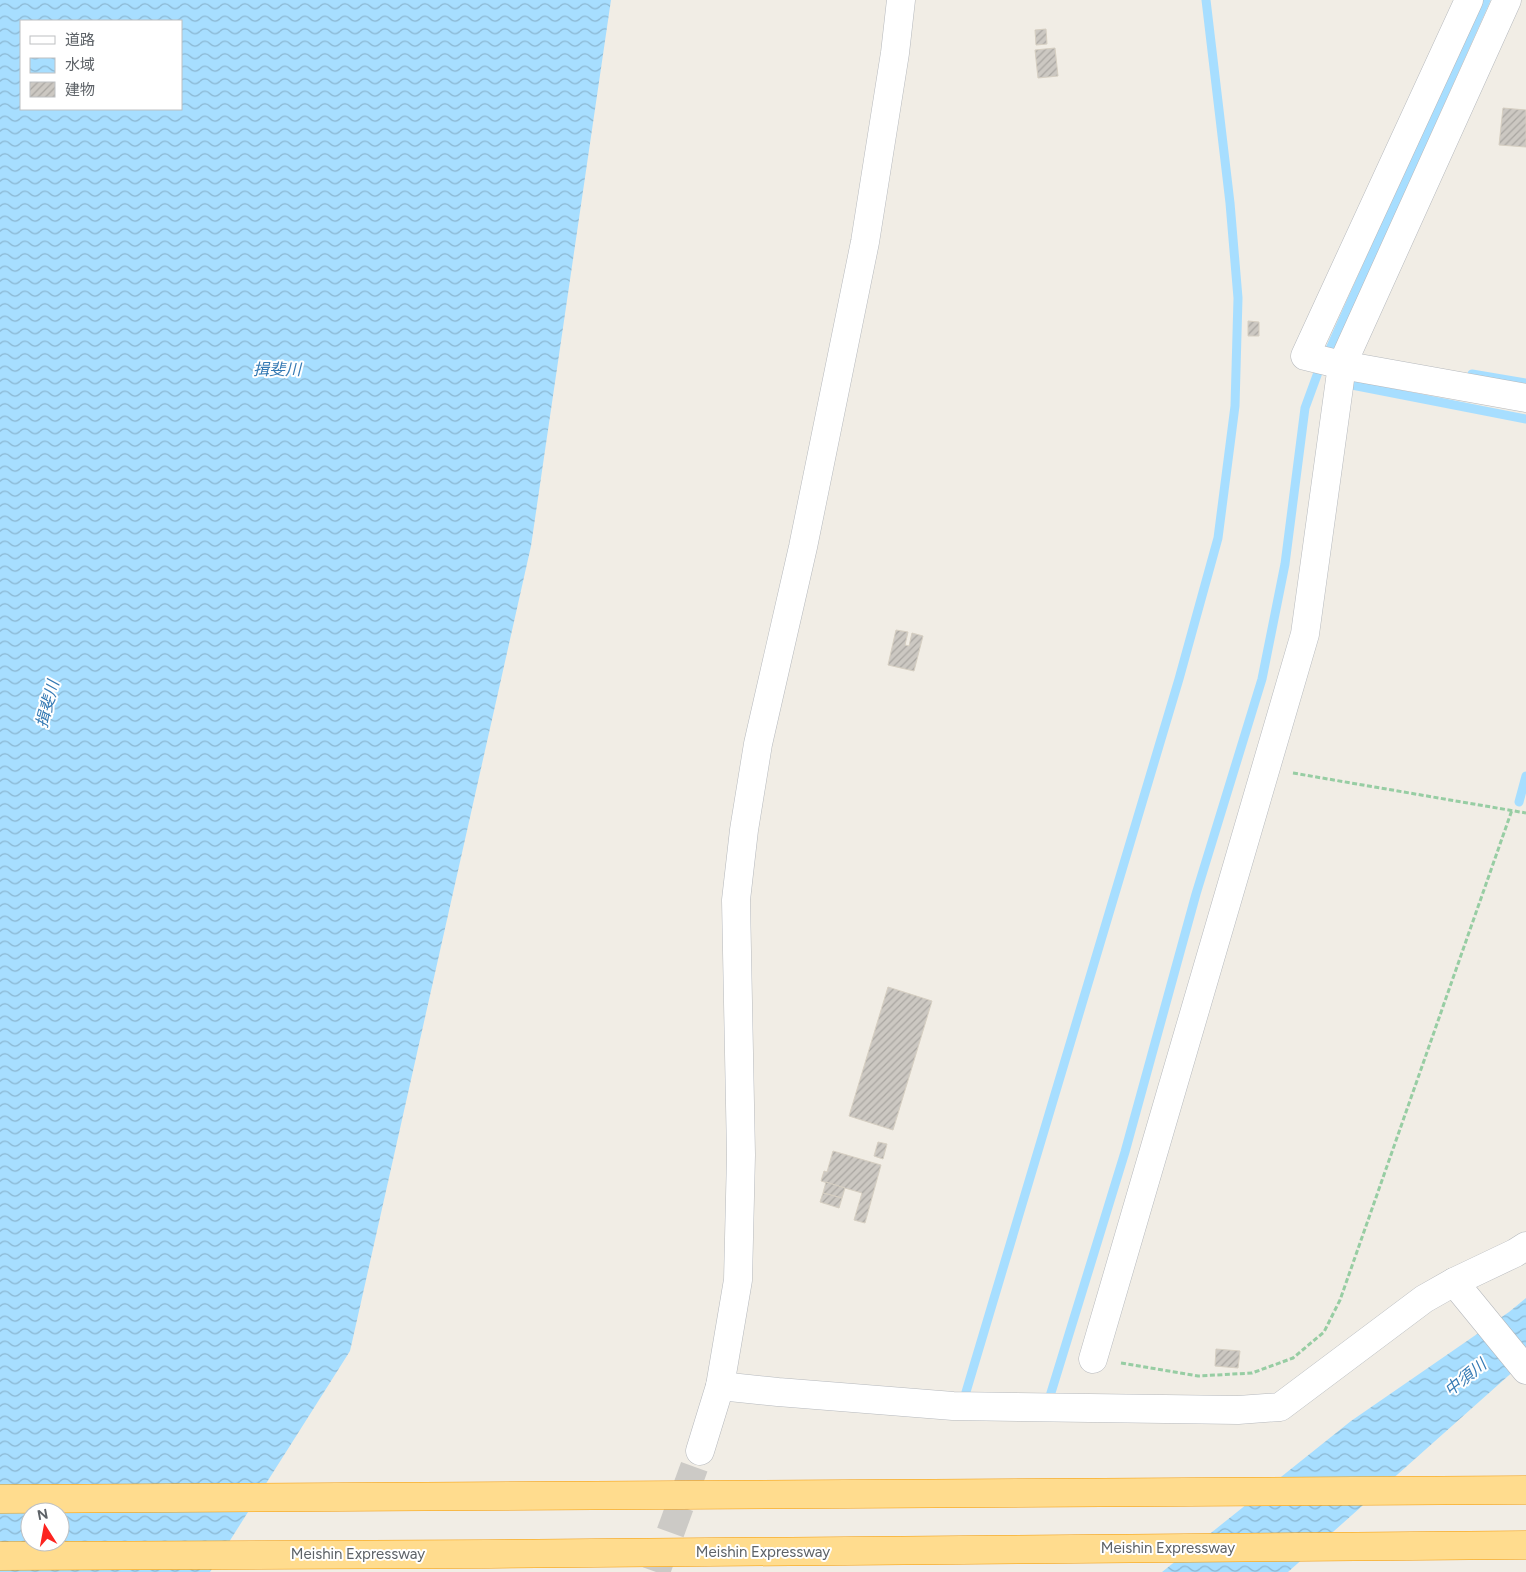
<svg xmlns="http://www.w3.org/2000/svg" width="1526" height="1572" viewBox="0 0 1526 1572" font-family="Figtree,'Noto Sans JP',sans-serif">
	<defs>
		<pattern id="water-waves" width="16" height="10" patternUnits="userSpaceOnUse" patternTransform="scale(1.25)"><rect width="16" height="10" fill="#a7deff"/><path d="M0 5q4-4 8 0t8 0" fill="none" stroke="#8bb7d2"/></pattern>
		<pattern id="building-hatch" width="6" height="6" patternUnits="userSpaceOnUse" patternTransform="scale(1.25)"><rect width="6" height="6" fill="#ccc8c2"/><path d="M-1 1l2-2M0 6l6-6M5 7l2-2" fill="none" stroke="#a9a6a1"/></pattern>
	</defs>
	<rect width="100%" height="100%" fill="#f1ede5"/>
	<g fill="url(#water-waves)" fill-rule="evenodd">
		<path d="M0,0H611L531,546L350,1351L210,1572H0ZM21,21H181V109H21ZM30,1512H60V1542H30Z"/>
		<path d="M1526,1298V1360L1288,1572H1162L1351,1421L1509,1312Z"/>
	</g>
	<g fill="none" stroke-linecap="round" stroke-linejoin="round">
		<g stroke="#a7deff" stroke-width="9">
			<path d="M1329,351L1486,0"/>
			<path d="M1472,374L1526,383"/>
			<path d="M1352,385L1526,419"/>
			<path d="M1519,802L1526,776"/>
			<path d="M966,1392L1179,679L1218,538L1235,406L1238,298L1230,203L1206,0"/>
			<path d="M1050,1396L1125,1152L1196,894L1262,679L1285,564L1305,408L1320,367"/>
		</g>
	</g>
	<g fill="url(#building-hatch)" stroke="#d6cfc2">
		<path d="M1046,29L1047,44L1036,45L1035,30Z"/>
		<path d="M1055,48L1058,76L1038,78L1035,50Z"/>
		<path d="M1503,108L1526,110V147L1499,145Z"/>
		<path d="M1248,321L1259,322V336H1248Z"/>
		<path d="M896,630L908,632L905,645L909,646L912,633L923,636L914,671L888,665Z"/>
		<path d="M888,987L932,1001L893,1130L849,1116Z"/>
		<path d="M878,1142L887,1144L883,1159L874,1156Z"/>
		<path d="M833,1151L881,1165L865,1223L854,1220L862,1193L821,1181L824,1171L827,1172Z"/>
		<path d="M826,1182L845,1188L842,1198L823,1193Z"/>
		<path d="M823,1193L842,1198L839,1208L820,1202Z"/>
		<path d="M1216,1349L1240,1351L1238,1368L1215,1366Z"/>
	</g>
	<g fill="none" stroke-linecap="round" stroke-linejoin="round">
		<path stroke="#cccac6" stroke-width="28" stroke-dasharray="28 14" stroke-linecap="butt" d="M656,1572L700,1451"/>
		<defs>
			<g id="minor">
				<path d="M1469,0L1305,356L1342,365L1526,398"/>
				<path d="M1454,1282L1526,1370"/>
				<path d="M1093,1359L1305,634L1342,365L1507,0"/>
				<path d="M720,1386L778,1392L953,1406L1238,1410L1280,1407L1424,1299L1454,1282L1515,1253L1526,1246"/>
			</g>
			<path id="tertiary" d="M700,1451L720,1386L738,1280L741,1155L736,900L744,830L758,744L803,547L865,242L895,53L901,0"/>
			<g id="motorway">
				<path d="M0,1499L1526,1490"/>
				<path d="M0,1556L489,1554L1526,1545"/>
			</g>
		</defs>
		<use href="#minor" stroke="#b6b9bd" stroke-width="29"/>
		<use href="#tertiary" stroke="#b6b9bd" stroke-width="29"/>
		<use href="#motorway" stroke="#f69b00" stroke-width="29"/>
		<g stroke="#97cda3" stroke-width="3" stroke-dasharray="5 2.5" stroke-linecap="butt">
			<path d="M1293,773L1526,813"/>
			<path d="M1121,1363L1198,1376L1252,1373L1293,1358L1324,1332L1340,1300L1512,810"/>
		</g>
		<use href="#minor" stroke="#fff" stroke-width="28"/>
		<use href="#tertiary" stroke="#fff" stroke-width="28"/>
		<use href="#motorway" stroke="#ffdc8e" stroke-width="28"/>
	</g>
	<g text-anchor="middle" stroke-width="4" stroke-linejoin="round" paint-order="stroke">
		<g font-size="15" fill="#5d6267" stroke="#fff">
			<text x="1168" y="1553">Meishin Expressway</text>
			<text x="763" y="1557">Meishin Expressway</text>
			<text x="358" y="1559">Meishin Expressway</text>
		</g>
		<g font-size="16" font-style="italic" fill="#357ab4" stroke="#fff">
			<text x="277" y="375">揖斐川</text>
			<text transform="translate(47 704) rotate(-75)" y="6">揖斐川</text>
			<text transform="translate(1465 1377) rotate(-39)" y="6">中須川</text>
		</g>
	</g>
	<rect x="20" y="20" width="162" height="90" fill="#ffffff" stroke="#bec0c2"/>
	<rect x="30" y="36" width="25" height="8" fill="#ffffff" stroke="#bec0c2"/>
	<text x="65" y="45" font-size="15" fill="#5d6267">道路</text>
	<rect x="30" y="58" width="25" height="15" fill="url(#water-waves)" stroke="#bec0c2"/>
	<text x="65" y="70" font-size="15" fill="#5d6267">水域</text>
	<rect x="30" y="82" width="25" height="15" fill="url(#building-hatch)" stroke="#bec0c2"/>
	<text x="65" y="95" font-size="15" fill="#5d6267">建物</text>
	<g transform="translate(45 1527) rotate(349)"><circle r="24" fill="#ffffff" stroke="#bec0c2"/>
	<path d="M0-4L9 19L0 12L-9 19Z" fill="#fc2420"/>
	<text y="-8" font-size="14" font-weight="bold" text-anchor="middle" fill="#5d6267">N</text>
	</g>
</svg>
